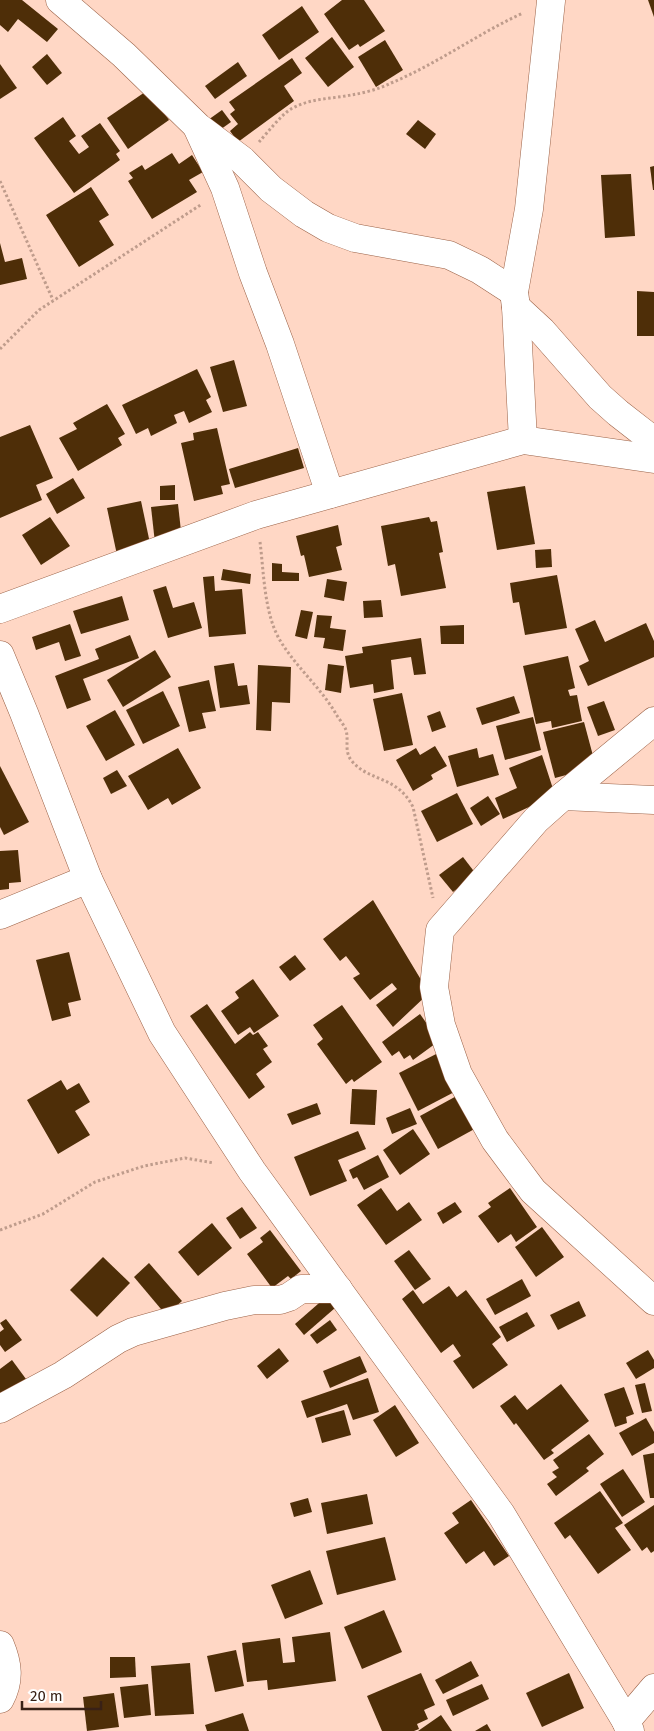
<svg xmlns="http://www.w3.org/2000/svg" width="654" height="1731" viewBox="0 0 654 1731" font-family="'Fira Sans',sans-serif">
	<rect width="100%" height="100%" fill="#ffd7c5"/>
	<g fill="#4e2e08">
		<path d="M0,0H22L58,29L47,42L18,19L8,32L0,25Z"/>
		<path d="M342,0H364L385,31L360,47L358,44L349,50L324,14Z"/>
		<path d="M648,0H654V17Z"/>
		<path d="M302,6L319,32L279,60L262,35Z"/>
		<path d="M332,37L354,67L328,87L305,58Z"/>
		<path d="M385,40L403,70L376,87L358,57Z"/>
		<path d="M47,54L62,73L47,85L32,67Z"/>
		<path d="M292,58L302,73L284,86L294,101L238,142L230,131L238,124L230,114L235,110L229,102Z"/>
		<path d="M238,62L247,76L215,99L205,86Z"/>
		<path d="M0,64L17,88L0,99Z"/>
		<path d="M148,90L169,120L128,149L107,118Z"/>
		<path d="M222,110L231,122L217,132L208,120Z"/>
		<path d="M63,117L76,136L69,141L79,154L89,147L81,136L100,123L120,151L116,154L120,160L74,193L34,138Z"/>
		<path d="M418,120L436,134L425,149L406,134Z"/>
		<path d="M172,153L179,164L192,155L203,172L189,180L197,192L152,219L128,181L133,178L129,173L142,165L145,170Z"/>
		<path d="M654,166V190H653L650,167Z"/>
		<path d="M631,174L635,236L605,238L601,175Z"/>
		<path d="M91,187L109,215L99,221L114,245L79,267L46,215Z"/>
		<path d="M0,243L5,262L22,258L27,279L0,285Z"/>
		<path d="M637,291L654,292V336H637Z"/>
		<path d="M234,360L247,406L223,412L210,367Z"/>
		<path d="M197,369L211,397L206,400L212,412L189,423L184,411L174,415L177,423L151,436L148,428L136,434L122,405Z"/>
		<path d="M107,404L125,434L118,438L122,445L78,471L59,438L77,429L73,423Z"/>
		<path d="M30,425L53,478L36,485L42,500L0,518V437Z"/>
		<path d="M217,428L230,484L221,486L223,494L194,501L181,443L194,440L193,433Z"/>
		<path d="M298,448L304,468L235,488L229,469Z"/>
		<path d="M73,478L85,498L57,514L46,494Z"/>
		<path d="M175,485V500H160V486Z"/>
		<path d="M525,486L535,544L497,550L487,492Z"/>
		<path d="M141,501L151,548L117,555L107,508Z"/>
		<path d="M178,504L182,540L155,543L151,507Z"/>
		<path d="M50,517L70,546L41,565L22,535Z"/>
		<path d="M429,517L431,522L437,521L443,552L439,553L446,588L401,596L395,564L388,566L381,526Z"/>
		<path d="M338,525L342,545L336,547L342,570L309,577L304,555L301,556L296,536Z"/>
		<path d="M551,549L552,567L536,568L535,550Z"/>
		<path d="M272,563L282,564V572L299,573V581H272Z"/>
		<path d="M223,569L251,574L250,584L221,580Z"/>
		<path d="M557,575L567,628L525,635L519,602L513,603L510,583Z"/>
		<path d="M214,576L215,591L242,589L246,634L209,637L203,577Z"/>
		<path d="M327,579L347,582L344,601L324,597Z"/>
		<path d="M166,586L173,608L194,602L202,628L168,638L153,590Z"/>
		<path d="M122,596L129,620L81,634L73,611Z"/>
		<path d="M381,600L383,617L364,618L363,601Z"/>
		<path d="M301,610L313,612L307,639L295,636Z"/>
		<path d="M317,615L332,616L330,628L346,630L343,651L323,648L325,638L314,637Z"/>
		<path d="M595,620L605,642L646,623L654,641V657L588,686L579,666L589,661L575,629Z"/>
		<path d="M70,624L81,656L65,661L59,642L36,650L32,637Z"/>
		<path d="M464,625V644H441L440,626Z"/>
		<path d="M130,635L139,658L83,679L91,700L67,709L55,676L99,659L95,649Z"/>
		<path d="M421,638L426,674L414,675L411,657L391,660L394,689L374,693L373,684L350,688L345,656L363,653L362,647Z"/>
		<path d="M155,650L171,677L123,707L107,680Z"/>
		<path d="M568,656L575,688L568,690L570,696L577,695L582,721L552,728L551,721L536,724L523,666Z"/>
		<path d="M234,663L238,686L247,685L250,704L220,708L214,666Z"/>
		<path d="M328,664L344,666L341,693L325,690Z"/>
		<path d="M258,665L291,667L290,703L272,702L271,731L256,730Z"/>
		<path d="M209,680L216,711L202,713L206,728L189,732L178,687Z"/>
		<path d="M163,691L180,726L143,744L126,710Z"/>
		<path d="M402,693L413,745L384,751L373,699Z"/>
		<path d="M514,696L520,713L482,725L476,708Z"/>
		<path d="M604,701L615,730L598,736L587,707Z"/>
		<path d="M115,710L135,745L106,761L86,726Z"/>
		<path d="M440,711L446,727L432,732L427,716Z"/>
		<path d="M533,717L541,750L505,760L496,726Z"/>
		<path d="M584,722L596,767L555,778L543,732Z"/>
		<path d="M435,746L447,766L431,775L433,779L413,791L396,760L416,748L420,755Z"/>
		<path d="M178,748L201,788L172,805L168,798L148,810L128,776Z"/>
		<path d="M477,748L479,758L493,754L499,775L457,787L448,756Z"/>
		<path d="M542,755L555,795L503,819L495,798L517,788L509,768Z"/>
		<path d="M0,766L29,822L4,835L0,827Z"/>
		<path d="M117,770L127,786L111,794L103,778Z"/>
		<path d="M457,793L473,824L437,842L421,811Z"/>
		<path d="M488,796L500,814L481,826L470,808Z"/>
		<path d="M18,850L21,882L9,883V889L0,890V851Z"/>
		<path d="M463,857L476,874L453,892L439,875Z"/>
		<path d="M373,900L429,993L393,1027L376,1005L397,989L392,983L370,1000L353,978L360,974L346,956L340,961L323,939Z"/>
		<path d="M69,952L81,1000L68,1003L71,1016L52,1021L36,960Z"/>
		<path d="M295,955L306,969L290,981L279,967Z"/>
		<path d="M253,979L279,1016L254,1033L250,1027L238,1035L221,1011L239,998L235,992Z"/>
		<path d="M207,1004L235,1044L250,1032L253,1035L258,1032L268,1046L263,1049L272,1062L256,1074L265,1087L249,1099L190,1016Z"/>
		<path d="M342,1005L382,1062L354,1082L352,1079L346,1084L317,1044L323,1039L313,1025Z"/>
		<path d="M420,1014L439,1041L413,1060L410,1055L404,1059L399,1051L392,1056L382,1042Z"/>
		<path d="M442,1051L462,1088L418,1111L399,1073Z"/>
		<path d="M61,1080L67,1090L79,1083L90,1102L75,1111L90,1135L58,1154L27,1100Z"/>
		<path d="M352,1089L377,1090L375,1125L350,1124Z"/>
		<path d="M462,1093L480,1126L438,1149L420,1116Z"/>
		<path d="M317,1103L321,1114L292,1125L287,1114Z"/>
		<path d="M410,1108L417,1124L392,1134L386,1118Z"/>
		<path d="M413,1129L430,1154L400,1175L383,1150Z"/>
		<path d="M358,1131L366,1149L338,1160L347,1181L310,1196L294,1157Z"/>
		<path d="M378,1155L389,1177L364,1190L357,1177L353,1179L349,1170Z"/>
		<path d="M381,1188L397,1211L409,1202L422,1220L386,1245L357,1205Z"/>
		<path d="M510,1188L537,1227L516,1242L511,1234L498,1243L478,1216L491,1207L488,1203Z"/>
		<path d="M455,1202L462,1212L443,1224L437,1213Z"/>
		<path d="M242,1207L257,1228L240,1239L226,1218Z"/>
		<path d="M212,1223L232,1248L198,1276L178,1252Z"/>
		<path d="M542,1227L564,1257L536,1277L515,1247Z"/>
		<path d="M270,1230L301,1271L291,1279L288,1276L272,1288L247,1254L263,1242L260,1238Z"/>
		<path d="M409,1250L431,1279L415,1290L394,1261Z"/>
		<path d="M103,1257L130,1283L97,1317L70,1290Z"/>
		<path d="M149,1263L182,1301L166,1315L134,1277Z"/>
		<path d="M522,1279L531,1296L495,1315L486,1299Z"/>
		<path d="M449,1286L457,1297L466,1290L501,1337L492,1344L508,1365L473,1389L453,1361L461,1356L453,1344L441,1353L402,1299L413,1290L423,1304Z"/>
		<path d="M326,1297L335,1308L304,1335L295,1324Z"/>
		<path d="M579,1301L586,1316L558,1330L550,1315Z"/>
		<path d="M527,1312L535,1326L507,1342L499,1327Z"/>
		<path d="M6,1319L22,1340L5,1352L0,1345V1332L4,1329L0,1323Z"/>
		<path d="M330,1320L337,1330L317,1344L310,1335Z"/>
		<path d="M279,1348L289,1361L267,1379L257,1366Z"/>
		<path d="M648,1350L654,1360V1368L636,1379L626,1363Z"/>
		<path d="M360,1356L367,1372L330,1388L323,1371Z"/>
		<path d="M12,1360L26,1379L0,1399V1369Z"/>
		<path d="M368,1378L379,1412L353,1420L347,1404L307,1418L301,1401Z"/>
		<path d="M645,1383L652,1411L642,1413L635,1385Z"/>
		<path d="M561,1384L589,1421L551,1450L554,1453L544,1460L516,1423L514,1425L500,1406L515,1395L527,1410Z"/>
		<path d="M624,1387L634,1414L626,1417L627,1423L615,1427L604,1394Z"/>
		<path d="M395,1405L419,1443L396,1457L373,1420Z"/>
		<path d="M344,1410L351,1435L322,1443L315,1418Z"/>
		<path d="M646,1418L654,1432V1443L632,1456L619,1433Z"/>
		<path d="M589,1434L604,1454L586,1468L589,1471L556,1496L547,1484L557,1477L552,1472L559,1468L553,1460Z"/>
		<path d="M654,1453V1498H650L643,1455Z"/>
		<path d="M623,1469L645,1502L622,1517L600,1484Z"/>
		<path d="M600,1491L623,1523L615,1528L631,1550L598,1574L570,1535L565,1539L554,1523Z"/>
		<path d="M367,1494L373,1524L327,1534L321,1503Z"/>
		<path d="M308,1498L312,1512L294,1517L290,1503Z"/>
		<path d="M471,1500L509,1556L494,1566L484,1551L466,1564L444,1533L459,1523L452,1513Z"/>
		<path d="M654,1505V1551L651,1553L647,1547L642,1551L624,1525Z"/>
		<path d="M385,1537L396,1580L337,1595L326,1551Z"/>
		<path d="M310,1570L323,1604L285,1619L271,1585Z"/>
		<path d="M384,1610L402,1652L362,1669L344,1627Z"/>
		<path d="M330,1632L336,1681L268,1690L267,1680L247,1682L242,1643L280,1638L283,1663L295,1662L292,1637Z"/>
		<path d="M236,1650L244,1686L215,1692L207,1656Z"/>
		<path d="M110,1657H135L136,1677L110,1678Z"/>
		<path d="M471,1661L479,1676L443,1694L435,1680Z"/>
		<path d="M190,1663L194,1714L155,1716L151,1666Z"/>
		<path d="M421,1673L435,1705L424,1710L428,1719L417,1724L419,1729L414,1731H382L367,1696Z"/>
		<path d="M569,1673L584,1708L542,1727L526,1693Z"/>
		<path d="M148,1684L151,1715L124,1718L120,1687Z"/>
		<path d="M482,1684L489,1699L453,1716L446,1700Z"/>
		<path d="M114,1693L119,1727L87,1731L83,1697Z"/>
		<path d="M243,1713L249,1731H207L205,1725Z"/>
		<path d="M441,1715L452,1731H418Z"/>
		<path d="M487,1724L491,1731H475Z"/>
	</g>
	<g fill="none" stroke-linecap="round" stroke-linejoin="round">
		<defs>
			<g id="minor">
				<path d="M60,0L124,55L198,127L242,160L271,189L304,214L328,228L355,238L449,255L480,270L514,292"/>
				<path d="M198,129L225,188L253,273L280,344L330,494"/>
				<path d="M516,307L542,331L600,397L618,413L654,441"/>
				<path d="M523,440L516,307L514,292L529,209L551,1"/>
				<path d="M0,609L256,515L523,440L654,459"/>
				<path d="M0,655L24,713L88,879L162,1033L252,1171L501,1514L626,1721L630,1731"/>
				<path d="M654,721L563,796L536,820L440,930L434,987L441,1025L458,1074L495,1140L533,1191L654,1301"/>
				<path d="M563,796L654,800"/>
				<path d="M0,915L88,879"/>
				<path d="M0,1409L63,1375L118,1339L133,1332L225,1306L254,1300H280L289,1297L301,1289H338"/>
				<path d="M0,1645C8,1664 10,1680 0,1699"/>
				<path d="M626,1721L654,1688"/>
			</g>
		</defs>
		<use href="#minor" stroke="#9b6247" stroke-width="29"/>
		<g stroke="#bf9c8c" stroke-width="3" stroke-dasharray="2.5 2.5" stroke-linecap="butt">
			<path d="M259,142C268,132 281,115 291,109C310,98 331,99 351,95C364,93 379,89 391,83C437,64 477,34 523,13"/>
			<path d="M0,181L53,300"/>
			<path d="M0,349L39,310L202,204"/>
			<path d="M260,542C264,573 264,615 281,642C297,668 321,688 336,714C339,719 344,725 346,730C349,741 344,750 351,760C368,782 397,775 413,807L433,898"/>
			<path d="M0,1230L43,1214L95,1182L144,1166L185,1158L214,1163"/>
		</g>
		<use href="#minor" stroke="#fff" stroke-width="28"/>
	</g>
	<path d="M22 1701v8h79v-8" fill="none" stroke="#392116" stroke-width="2.5"/>
	<text x="30" y="1701" font-size="15" fill="#392116" stroke="#ffffff" stroke-width="4" paint-order="stroke">20 m</text>
</svg>
